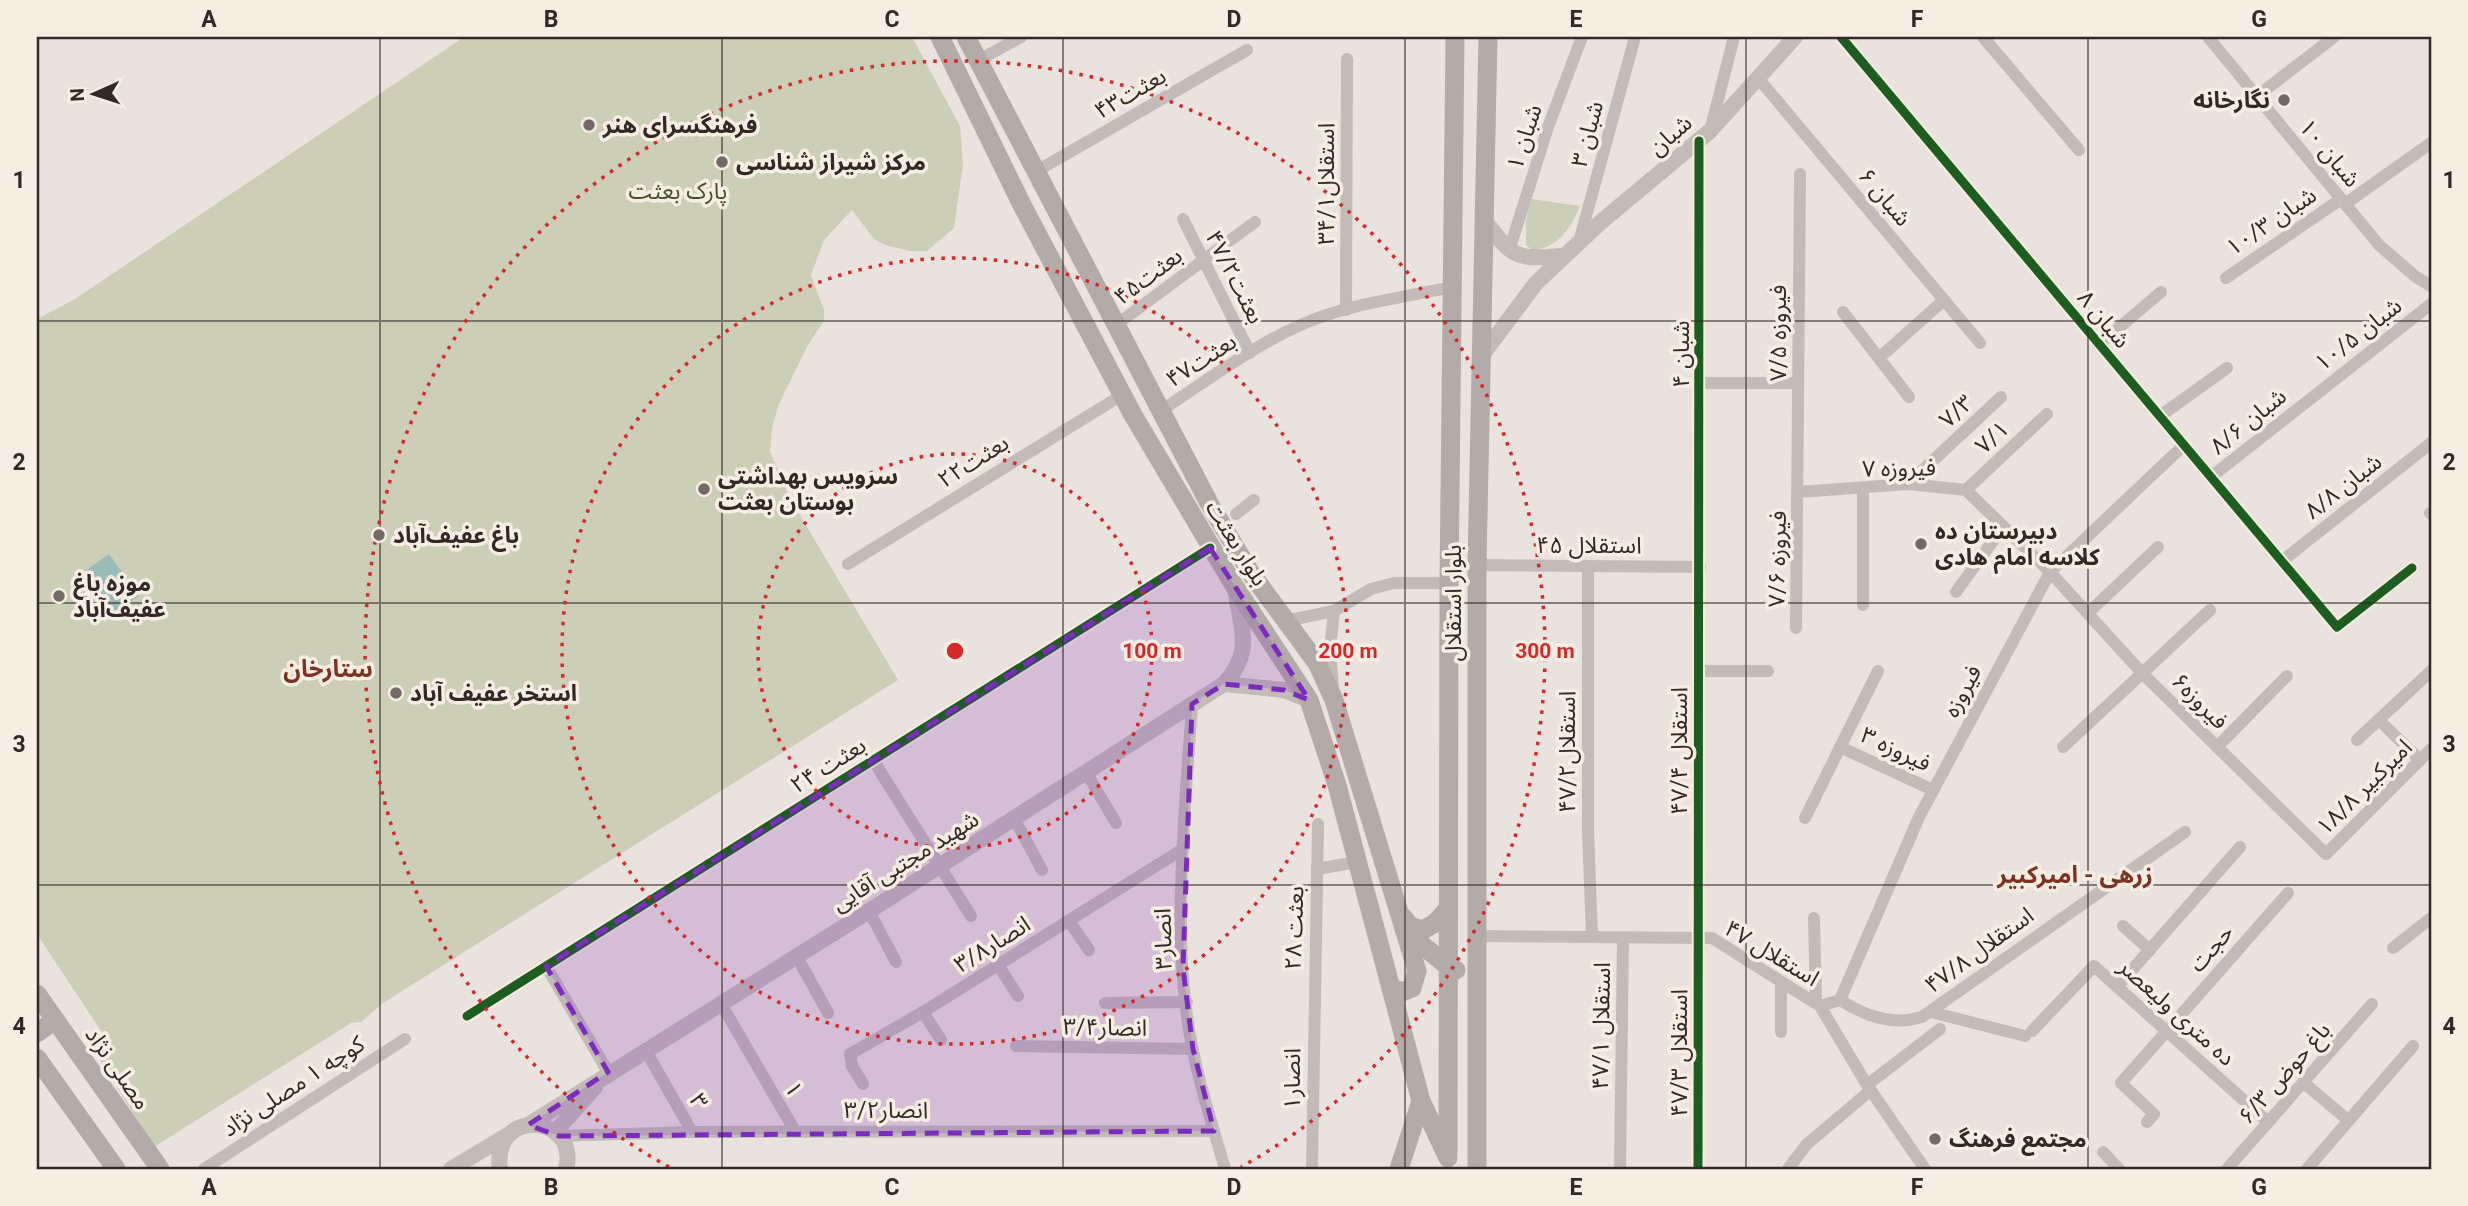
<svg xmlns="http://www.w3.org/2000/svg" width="2468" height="1206" viewBox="0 0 2468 1206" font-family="Roboto,'Noto Sans Arabic',sans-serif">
	<rect width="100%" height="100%" fill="#eae3dd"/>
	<g fill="#ccceb8">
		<path d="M464,37H912L960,126L963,164L954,228L927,251H910L885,245L874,239L852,210L824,240L811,275L824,310V321L808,345L778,406L772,429L770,452L791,500L898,680L383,1003L361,1022L351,1023L154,1147L93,1049L107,1040L37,934V319L75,299Z"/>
		<path d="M1531,199L1580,206C1572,227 1557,249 1532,250L1526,245V221Z"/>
	</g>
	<path fill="#9abcb9" d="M109,554L139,596L114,613L85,571Z"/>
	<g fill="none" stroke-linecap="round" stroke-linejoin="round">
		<g stroke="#c2bbb7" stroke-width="12">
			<path d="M1841,37L2337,627L2412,568"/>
			<path d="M1983,37L2079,150"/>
			<path d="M2208,37L2379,245L2416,277L2431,286"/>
			<path d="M979,60L1021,37"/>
			<path d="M1758,78L1980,343"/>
			<path d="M2256,97L2334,37"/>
			<path d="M1710,131L1734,37"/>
			<path d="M1035,172L1247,50"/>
			<path d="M2345,204L2431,143"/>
			<path d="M1183,219L1250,353"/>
			<path d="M1579,242L1635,37"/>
			<path d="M1509,251L1548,127L1582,37"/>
			<path d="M2226,278L2341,199"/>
			<path d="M1346,310L1347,59"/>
			<path d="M1843,312L1909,397"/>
			<path d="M1116,325L1255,222"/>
			<path d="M2100,344L2161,292"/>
			<path d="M1879,358L1944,300"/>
			<path d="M1701,383H1798"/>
			<path d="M1162,410C1209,379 1258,342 1310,321C1355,303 1405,297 1452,287"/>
			<path d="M2160,416L2227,368"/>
			<path d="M2211,477L2431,304"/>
			<path d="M1908,484L2001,397"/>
			<path d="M1966,490L2047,414"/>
			<path d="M1799,492L1908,484L1966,490L2050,572L2142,673L2326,854L2431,749"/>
			<path d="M2430,513L2431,514"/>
			<path d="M1236,514L1254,500"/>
			<path d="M2282,561L2431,443"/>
			<path d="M848,564L1122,395"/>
			<path d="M1477,565L1700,567"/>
			<path d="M1588,566V830L1592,937"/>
			<path d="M1956,592L2003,527"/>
			<path d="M1863,605V489"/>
			<path d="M2088,613L2158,547"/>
			<path d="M1285,621L1334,611L1371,589L1394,583H1449"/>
			<path d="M1796,628L1800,174"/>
			<path d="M1699,671H1768"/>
			<path d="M1333,689L1330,649L1334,611"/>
			<path d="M1192,704C1185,814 1170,943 1193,1051C1201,1091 1214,1130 1225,1169"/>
			<path d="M2379,720L2420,760"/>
			<path d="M2357,740L2431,671"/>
			<path d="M1840,747L1933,790"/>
			<path d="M2063,747L2210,610"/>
			<path d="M2217,747L2287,676"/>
			<path d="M873,760L971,916"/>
			<path d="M1086,772L1116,823"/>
			<path d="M1014,818L1042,870"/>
			<path d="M1805,818L1878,671"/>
			<path d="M1317,869L1357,862"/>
			<path d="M869,911L896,962"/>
			<path d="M1814,918L1816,1003"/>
			<path d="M1069,921L1089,950"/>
			<path d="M2123,926L2150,950"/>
			<path d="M1478,936L1712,938L1820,1006L1867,1085L1925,1169"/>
			<path d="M2393,948L2431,918"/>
			<path d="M796,955L828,1013"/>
			<path d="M998,965L1018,996"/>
			<path d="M546,966L608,1072"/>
			<path d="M2117,987L2240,847"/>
			<path d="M1840,1000L1919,817L2050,572L2184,445"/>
			<path d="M720,1002L795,1131"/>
			<path d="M1105,1003L1187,1002"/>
			<path d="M1820,1006L1840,1000C1865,1016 1892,1026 1922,1017L2185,832"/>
			<path d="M923,1012L941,1040"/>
			<path d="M1931,1012L2025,1036"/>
			<path d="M467,1016L1210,548"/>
			<path d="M2032,1031L2094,966L2268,1122"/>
			<path d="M1781,1032V982"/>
			<path d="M1016,1046L1193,1049"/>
			<path d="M645,1049L692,1132"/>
			<path d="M2304,1083L2348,1120"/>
			<path d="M863,1084L852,1066L850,1054L923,1012L1183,849"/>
			<path d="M1867,1085L1940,1029"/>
			<path d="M2147,1122L2154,1114L2121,1083L2288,893"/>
			<path d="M559,1136L692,1132L1214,1131"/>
			<path d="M2103,1152L2119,1169"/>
			<path d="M204,1169L405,1039"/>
			<path d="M1312,1169L1318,824"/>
			<path d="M1620,1169L1623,937"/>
			<path d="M1698,1169L1699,141"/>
			<path d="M1788,1169L1807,1144L1871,1090"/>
			<path d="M2227,1169L2372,1004"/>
			<path d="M2307,1169L2413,1046"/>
		</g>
		<g stroke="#c2bbb7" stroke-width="16">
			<path d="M1484,220C1513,257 1514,260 1562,256"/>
			<path d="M1480,358L1536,283L1602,221L1710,131L1795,37"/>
			<path d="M1235,587C1240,629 1255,650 1224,684L1284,690L1309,700"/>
			<path d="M528,1125L869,911L1224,684"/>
			<path d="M555,1132L595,1087"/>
			<path d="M451,1169L506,1136"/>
			<path d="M500,1169C491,1107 580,1114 566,1169"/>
		</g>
		<g stroke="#b3aba7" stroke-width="19">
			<path d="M940,37L1022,205L1133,415L1235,587L1309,700L1337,785L1421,1101L1448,1158"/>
			<path d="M966,37L1209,503L1250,572L1317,663L1334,700L1417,971L1412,988L1402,992L1391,988"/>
			<path d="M1403,917L1410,926L1423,930L1435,923L1448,909"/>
			<path d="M1407,933L1449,967L1456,970"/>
			<path d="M37,994L160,1169"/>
			<path d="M37,1033L55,1020"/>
			<path d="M37,1058L116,1169"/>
			<path d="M1448,1152L1449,583L1455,37"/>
			<path d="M1399,1169L1421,1101"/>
			<path d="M1477,1169V565L1488,37"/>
		</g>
		<defs>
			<g id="cycleway">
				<path d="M1841,37L2337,627L2412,568"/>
				<path d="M467,1016L1210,548"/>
				<path d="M1698,1169L1699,141"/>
			</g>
		</defs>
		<use href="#cycleway" stroke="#f8ede3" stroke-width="13"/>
		<use href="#cycleway" stroke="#1b5e20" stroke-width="9"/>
	</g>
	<path fill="#7b2cbf" fill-opacity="0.2" stroke="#7b2cbf" stroke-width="5" stroke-dasharray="14 9" stroke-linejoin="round" d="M1210,548L1309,700L1284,690L1224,684L1192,704L1183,968L1193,1049L1214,1131L559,1136L528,1125L608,1072L546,966Z"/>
	<path fill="none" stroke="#322926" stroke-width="2" stroke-opacity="0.55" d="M380,37V1169M722,37V1169M1063,37V1169M1405,37V1169M1746,37V1169M2088,37V1169M37,321H2431M37,603H2431M37,885H2431"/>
	<g fill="none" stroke="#d62828" stroke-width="3.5" stroke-dasharray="3.5 7">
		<circle cx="955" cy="651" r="197"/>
		<circle cx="955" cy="651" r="393"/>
		<path d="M669 1167A590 590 0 1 1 1241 1167"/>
	</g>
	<g fill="#726a66" stroke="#f8ede3" stroke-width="2.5">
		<circle cx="2284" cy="100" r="7"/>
		<circle cx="589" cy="125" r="7"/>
		<circle cx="722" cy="162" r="7"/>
		<circle cx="704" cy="489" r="7"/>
		<circle cx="379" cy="535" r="7"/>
		<circle cx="1921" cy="544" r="7"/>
		<circle cx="59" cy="596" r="7"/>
		<circle cx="396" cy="693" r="7"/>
		<circle cx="1935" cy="1139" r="7"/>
	</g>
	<g text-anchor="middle" stroke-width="7" stroke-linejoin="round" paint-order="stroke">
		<g font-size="23" fill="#322926" stroke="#f8ede3">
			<text transform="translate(1130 93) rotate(-30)" y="8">بعثت۴۳</text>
			<text transform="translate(1587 134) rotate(-75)" y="8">۳ شبان</text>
			<text transform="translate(1670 135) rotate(-41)" y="8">شبان</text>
			<text transform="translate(1524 137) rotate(-72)" y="8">۱ شبان</text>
			<text transform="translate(2330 153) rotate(50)" y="8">۱۰ شبان</text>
			<text transform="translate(1326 184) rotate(-90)" y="8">استقلال۳۴/۱</text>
			<text transform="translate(1885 197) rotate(50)" y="8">۶ شبان</text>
			<text transform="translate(2271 221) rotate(-34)" y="8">۱۰/۳ شبان</text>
			<text transform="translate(1148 276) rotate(-37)" y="8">بعثت۴۵</text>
			<text transform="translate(1235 277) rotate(63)" y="8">بعثت۴۷/۲</text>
			<text transform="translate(2104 319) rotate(50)" y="8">۸ شبان</text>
			<text transform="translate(1778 333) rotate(-90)" y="8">۷/۵ فیروزه</text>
			<text transform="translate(2358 334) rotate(-38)" y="8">۱۰/۵ شبان</text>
			<text transform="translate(1681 354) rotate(-90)" y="8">۴ شبان</text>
			<text transform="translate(1201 360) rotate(-33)" y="8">بعثت۴۷</text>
			<text transform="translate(1956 411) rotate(-43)" y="8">۷/۳</text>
			<text transform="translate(2248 421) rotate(-39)" y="8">۸/۶ شبان</text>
			<text transform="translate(1992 437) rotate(-43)" y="8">۷/۱</text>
			<text transform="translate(973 461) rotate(-32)" y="8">بعثت۲۲</text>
			<text transform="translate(1899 468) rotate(-1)" y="8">۷ فیروزه</text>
			<text transform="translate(2343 486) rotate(-38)" y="8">۸/۸ شبان</text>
			<text transform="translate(1237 543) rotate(58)" y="8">بلوار بعثت</text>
			<text x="1589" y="553">۴۵ استقلال</text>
			<text transform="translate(1777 559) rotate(-89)" y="8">۷/۶ فیروزه</text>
			<text transform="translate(1453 603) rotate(-90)" y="8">بلوار استقلال</text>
			<text transform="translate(1962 691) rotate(-62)" y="8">فیروزه</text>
			<text transform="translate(2200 701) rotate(45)" y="8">فیروزه۶</text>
			<text transform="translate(1896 749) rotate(25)" y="8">۳ فیروزه</text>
			<text transform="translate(1679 751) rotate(-90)" y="8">۴۷/۴ استقلال</text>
			<text transform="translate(1567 752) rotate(-90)" y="8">استقلال۴۷/۲</text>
			<text transform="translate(828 765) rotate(-32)" y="8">بعثت ۲۴</text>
			<text transform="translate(2364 787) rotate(-45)" y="8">۱۸/۸ امیرکبیر</text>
			<text transform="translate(905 861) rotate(-32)" y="8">شهید مجتبی آقایی</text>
			<text transform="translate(1294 928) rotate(-88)" y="8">بعثت ۲۸</text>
			<text transform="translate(1163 939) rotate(-91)" y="8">انصار۳</text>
			<text transform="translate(992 944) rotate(-32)" y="8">انصار۳/۸</text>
			<text transform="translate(2211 948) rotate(-49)" y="8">حجت</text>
			<text transform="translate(1979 950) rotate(-36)" y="8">۴۷/۸ استقلال</text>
			<text transform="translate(1772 953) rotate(31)" y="8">۴۷ استقلال</text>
			<text transform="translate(2177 1012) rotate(42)" y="8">ده متری ولیعصر</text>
			<text transform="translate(1601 1026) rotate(-89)" y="8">۴۷/۱ استقلال</text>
			<text transform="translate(1105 1027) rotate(1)" y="8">انصار۳/۴</text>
			<text transform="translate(1679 1053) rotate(-90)" y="8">۴۷/۳ استقلال</text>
			<text transform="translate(118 1068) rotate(55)" y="8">مصلی نژاد</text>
			<text transform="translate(2284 1073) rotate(-49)" y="8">۶/۳ باغ حوض</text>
			<text transform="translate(1292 1079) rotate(-90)" y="8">انصار۱</text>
			<text transform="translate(293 1086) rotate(-33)" y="8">کوچه ۱ مصلی نژاد</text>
			<text transform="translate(794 1089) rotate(60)" y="8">۱</text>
			<text transform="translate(699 1101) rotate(60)" y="8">۳</text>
			<text x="886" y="1118">انصار۳/۲</text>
		</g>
		<g font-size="23" font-weight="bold" fill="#322926" stroke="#f8ede3" text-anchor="start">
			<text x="2270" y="108" text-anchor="end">نگارخانه</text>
			<text x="603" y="133">فرهنگسرای هنر</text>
			<text x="736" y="170">مرکز شیراز شناسی</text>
			<text x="718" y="484">سرویس بهداشتی<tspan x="718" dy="26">بوستان بعثت</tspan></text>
			<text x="1935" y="539">دبیرستان ده<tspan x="1935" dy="26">کلاسه امام هادی</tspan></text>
			<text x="393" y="543">باغ عفیف‌آباد</text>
			<text x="73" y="591">موزه باغ<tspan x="73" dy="26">عفیف‌آباد</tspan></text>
			<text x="410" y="701">استخر عفیف آباد</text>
			<text x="1949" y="1147">مجتمع فرهنگ</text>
		</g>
		<g font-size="23" fill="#444f2b" stroke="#f8ede3">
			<text x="678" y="199">پارک بعثت</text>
		</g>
		<g font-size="24" font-weight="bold" fill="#7d3323" stroke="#f8ede3">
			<text x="328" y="677">ستارخان</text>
			<text x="2075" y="883">زرهی - امیرکبیر</text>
		</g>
	</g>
	<circle cx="955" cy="651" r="10" fill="#d62828" stroke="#f8ede3" stroke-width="3.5"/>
	<g font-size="21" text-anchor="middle" font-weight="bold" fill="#d62828" stroke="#f8ede3" stroke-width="7" stroke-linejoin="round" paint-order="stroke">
		<text x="1152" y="658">100 m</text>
		<text x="1348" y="658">200 m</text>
		<text x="1545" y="658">300 m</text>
	</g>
	<rect width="2468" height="1206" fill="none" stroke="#f8ede3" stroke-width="77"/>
	<g transform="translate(94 94) rotate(267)" stroke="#f8ede3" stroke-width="5" paint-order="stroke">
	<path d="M0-5L12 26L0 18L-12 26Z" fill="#322926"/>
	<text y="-10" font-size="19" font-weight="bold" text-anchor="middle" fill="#322926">N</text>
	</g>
	<rect x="38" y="38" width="2392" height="1130" fill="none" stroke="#322926" stroke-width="2.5"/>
	<g font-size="23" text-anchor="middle" font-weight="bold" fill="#322926">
		<text x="209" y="27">A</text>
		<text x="551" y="27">B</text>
		<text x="892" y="27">C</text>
		<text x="1234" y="27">D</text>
		<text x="1576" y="27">E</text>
		<text x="1917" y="27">F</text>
		<text x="2259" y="27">G</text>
		<text x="19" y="188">1</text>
		<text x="2449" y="188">1</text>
		<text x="19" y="470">2</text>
		<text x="2449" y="470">2</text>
		<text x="19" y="752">3</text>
		<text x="2449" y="752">3</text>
		<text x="19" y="1034">4</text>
		<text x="2449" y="1034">4</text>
		<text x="209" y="1195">A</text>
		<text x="551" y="1195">B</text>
		<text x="892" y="1195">C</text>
		<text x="1234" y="1195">D</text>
		<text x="1576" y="1195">E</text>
		<text x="1917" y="1195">F</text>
		<text x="2259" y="1195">G</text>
	</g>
</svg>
